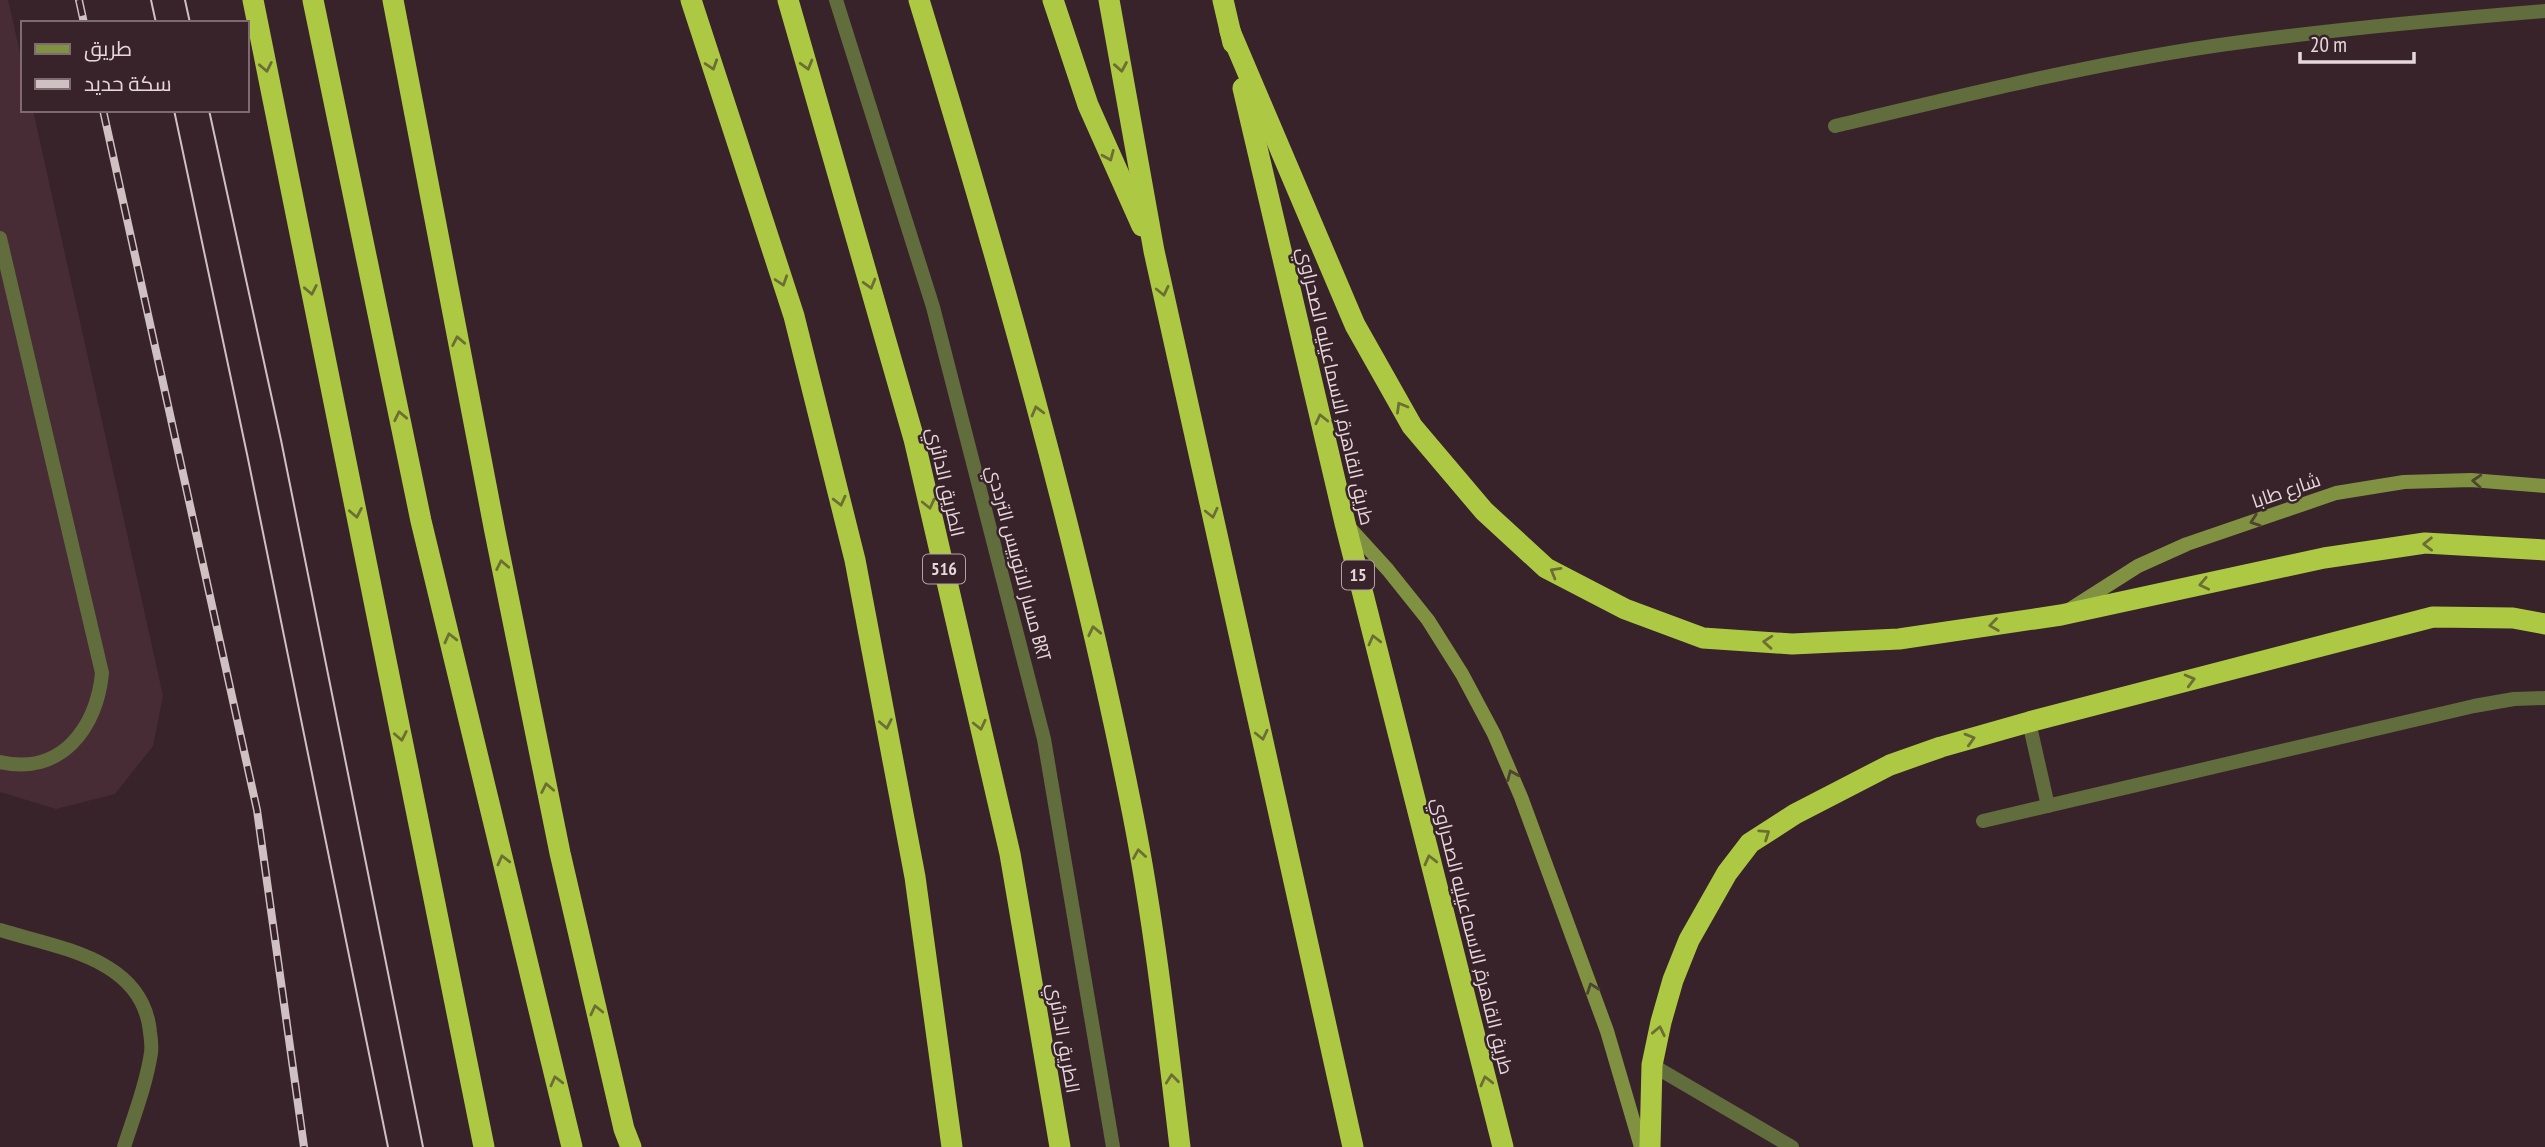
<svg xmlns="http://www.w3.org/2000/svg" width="2545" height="1147" viewBox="0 0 2545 1147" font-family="'PT Sans Narrow',Cairo,sans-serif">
	<rect width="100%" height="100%" fill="#38232a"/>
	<path fill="#472c35" d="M0,0H8L23,66V110H33L163,696L153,746L115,794L56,809L0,792Z"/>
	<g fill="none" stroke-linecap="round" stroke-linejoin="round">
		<g stroke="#616d3c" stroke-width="14">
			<path d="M836,0L933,307L1044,739L1113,1147"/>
			<path d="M0,238L102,673C97,728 61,776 0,762"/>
			<path d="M2029,722L2048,806"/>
			<path d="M1983,821L2474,706L2514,699L2545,698"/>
			<path d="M1652,1065L1792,1147"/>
		</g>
		<g stroke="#616d3c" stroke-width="14">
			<path d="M1835,126C1960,96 2086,65 2213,46C2323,30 2434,20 2545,11"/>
			<path d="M0,930C58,948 143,958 150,1032C151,1039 152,1046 151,1053C146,1085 134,1116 124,1147"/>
		</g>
		<g stroke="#809241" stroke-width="14">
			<path d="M1347,525L1388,570L1428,620L1462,674L1494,734L1521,797L1607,1031L1641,1147"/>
			<path d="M2072,608L2138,566L2187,544L2336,493L2404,482L2471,480L2545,486"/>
		</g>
		<g stroke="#adc943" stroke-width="21">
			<path d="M253,0L484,1147"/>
			<path d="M313,0L421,521L572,1147"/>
			<path d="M393,0L495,532L560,853L624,1129L631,1147"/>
			<path d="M691,0L794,316L855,560L915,877L952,1147"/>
			<path d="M788,0L914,439L1010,854L1060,1147"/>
			<path d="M919,0C999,262 1075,527 1129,795C1153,911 1166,1030 1180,1147"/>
			<path d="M1053,0L1088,105L1142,226"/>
			<path d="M1109,0L1154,251L1353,1147"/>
			<path d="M1223,0L1233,43"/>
			<path d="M1230,31L1355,325L1412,426L1484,511L1546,568L1625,609L1703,638L1792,644L1899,639L2061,615L2324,558L2425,543L2545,550"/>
			<path d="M1243,88L1345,523L1503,1147"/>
			<path d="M1650,1147L1652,1065L1661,1022L1673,980L1689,940L1727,873L1750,843L1795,814L1890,765L1941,747L2029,722L2433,617L2513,618L2545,624"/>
		</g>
		<g stroke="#cfc0c4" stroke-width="2">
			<path d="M151,0L156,23"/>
			<path d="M185,0L190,23"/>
			<path d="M174,110L247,454L388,1147"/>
			<path d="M209,110L281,440L423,1147"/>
		</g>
		<defs>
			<g id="rail">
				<path d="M79,0L84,23"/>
				<path d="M103,110L257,810L304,1147"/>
			</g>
		</defs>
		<use href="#rail" stroke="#cfc0c4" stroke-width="8"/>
		<use href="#rail" stroke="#38232a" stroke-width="5" stroke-dasharray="16" stroke-linecap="butt"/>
	</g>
	<defs><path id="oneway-chevron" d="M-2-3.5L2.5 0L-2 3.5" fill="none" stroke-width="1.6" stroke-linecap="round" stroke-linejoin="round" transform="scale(1.75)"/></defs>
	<g stroke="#6d6e35">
		<use href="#oneway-chevron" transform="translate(712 65) rotate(72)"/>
		<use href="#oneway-chevron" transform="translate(807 65) rotate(74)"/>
		<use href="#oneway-chevron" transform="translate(266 67) rotate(79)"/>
		<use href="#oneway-chevron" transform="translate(1121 67) rotate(80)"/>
		<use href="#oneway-chevron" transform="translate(1109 156) rotate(67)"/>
		<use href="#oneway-chevron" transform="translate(782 281) rotate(72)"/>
		<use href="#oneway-chevron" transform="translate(870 284) rotate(74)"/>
		<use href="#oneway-chevron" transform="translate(311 290) rotate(79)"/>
		<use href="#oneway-chevron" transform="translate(1163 291) rotate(77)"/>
		<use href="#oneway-chevron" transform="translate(458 341) rotate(-101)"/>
		<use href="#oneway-chevron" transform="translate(1401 407) rotate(-120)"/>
		<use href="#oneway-chevron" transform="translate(1037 411) rotate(-105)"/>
		<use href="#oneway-chevron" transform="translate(400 416) rotate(-102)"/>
		<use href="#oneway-chevron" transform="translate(1321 419) rotate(-103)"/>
		<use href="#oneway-chevron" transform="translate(840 501) rotate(76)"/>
		<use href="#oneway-chevron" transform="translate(929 504) rotate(77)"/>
		<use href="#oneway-chevron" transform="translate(356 513) rotate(79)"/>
		<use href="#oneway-chevron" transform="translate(1212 513) rotate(77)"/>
		<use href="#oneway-chevron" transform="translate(2428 544) rotate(179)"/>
		<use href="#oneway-chevron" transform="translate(502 565) rotate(-101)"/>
		<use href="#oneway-chevron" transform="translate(1555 572) rotate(-150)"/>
		<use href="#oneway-chevron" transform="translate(2204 584) rotate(168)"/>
		<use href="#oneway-chevron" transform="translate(1994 625) rotate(172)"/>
		<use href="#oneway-chevron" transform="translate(1094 631) rotate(-102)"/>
		<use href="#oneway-chevron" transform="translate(450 638) rotate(-104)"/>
		<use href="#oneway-chevron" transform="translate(1374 640) rotate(-104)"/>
		<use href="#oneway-chevron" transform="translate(1768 642) rotate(-176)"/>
		<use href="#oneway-chevron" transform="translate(2190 680) rotate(-15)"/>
		<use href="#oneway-chevron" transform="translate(886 724) rotate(79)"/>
		<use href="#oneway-chevron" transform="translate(980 725) rotate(77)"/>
		<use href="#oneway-chevron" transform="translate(1262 735) rotate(77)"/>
		<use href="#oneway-chevron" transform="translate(401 736) rotate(79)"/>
		<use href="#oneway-chevron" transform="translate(1970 739) rotate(-16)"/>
		<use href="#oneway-chevron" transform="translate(547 788) rotate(-101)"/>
		<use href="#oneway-chevron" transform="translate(1765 834) rotate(-34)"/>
		<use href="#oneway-chevron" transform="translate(1139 854) rotate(-99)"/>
		<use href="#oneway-chevron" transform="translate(503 860) rotate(-104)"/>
		<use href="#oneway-chevron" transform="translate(1430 860) rotate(-104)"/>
		<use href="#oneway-chevron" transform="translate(596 1010) rotate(-103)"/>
		<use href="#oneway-chevron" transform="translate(1659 1031) rotate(-78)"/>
		<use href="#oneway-chevron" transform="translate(1172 1079) rotate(-96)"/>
		<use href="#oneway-chevron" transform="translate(556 1081) rotate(-104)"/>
		<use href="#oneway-chevron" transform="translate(1486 1081) rotate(-104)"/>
	</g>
	<g stroke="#4e4431">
		<use href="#oneway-chevron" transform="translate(2477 481) rotate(-177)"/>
		<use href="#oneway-chevron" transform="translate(2255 521) rotate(161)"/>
		<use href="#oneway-chevron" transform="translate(1512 775) rotate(-113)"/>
		<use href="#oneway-chevron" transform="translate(1592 988) rotate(-110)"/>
	</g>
	<g text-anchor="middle" stroke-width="5" stroke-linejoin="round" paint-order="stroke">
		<g fill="#38232a" stroke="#b2a1a6" stroke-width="2">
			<rect x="923" y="554.5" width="42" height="29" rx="5"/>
			<rect x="1342" y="560.5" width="32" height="29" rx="5"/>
		</g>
		<g font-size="18" font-weight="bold" fill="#e6d7db">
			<text x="944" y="575">516</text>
			<text x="1358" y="581">15</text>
		</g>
		<g font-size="19" fill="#e6d7db" stroke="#38232a">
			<text transform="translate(1336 386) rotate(77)" y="7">طريق القاهرة, الاسماعيليه الصحراوي</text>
			<text transform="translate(946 482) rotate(77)" y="7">الطريق الدائري</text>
			<text transform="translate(2286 490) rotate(-19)" y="7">شارع طابا</text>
			<text transform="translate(1019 563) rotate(75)" y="7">مسار الاتوبيس الترددي BRT</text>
			<text transform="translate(1473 936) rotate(76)" y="7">طريق القاهرة, الاسماعيليه الصحراوي</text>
			<text transform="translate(1064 1038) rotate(80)" y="7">الطريق الدائري</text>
		</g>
	</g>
	<rect x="21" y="21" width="228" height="91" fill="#38232a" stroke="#7e6b71" stroke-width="2"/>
	<rect x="35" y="44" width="35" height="10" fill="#809241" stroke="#7e6b71" stroke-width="2"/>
	<text x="84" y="56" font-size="21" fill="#e6d7db">طريق</text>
	<rect x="35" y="79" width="35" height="10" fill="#cfc0c4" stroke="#7e6b71" stroke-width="2"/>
	<text x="84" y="91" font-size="21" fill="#e6d7db">سكة حديد</text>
	<path d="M2300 52v10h114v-10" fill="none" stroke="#e6d7db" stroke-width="3.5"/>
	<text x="2310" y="52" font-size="21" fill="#e6d7db" stroke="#38232a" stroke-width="5" paint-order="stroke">20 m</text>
</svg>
